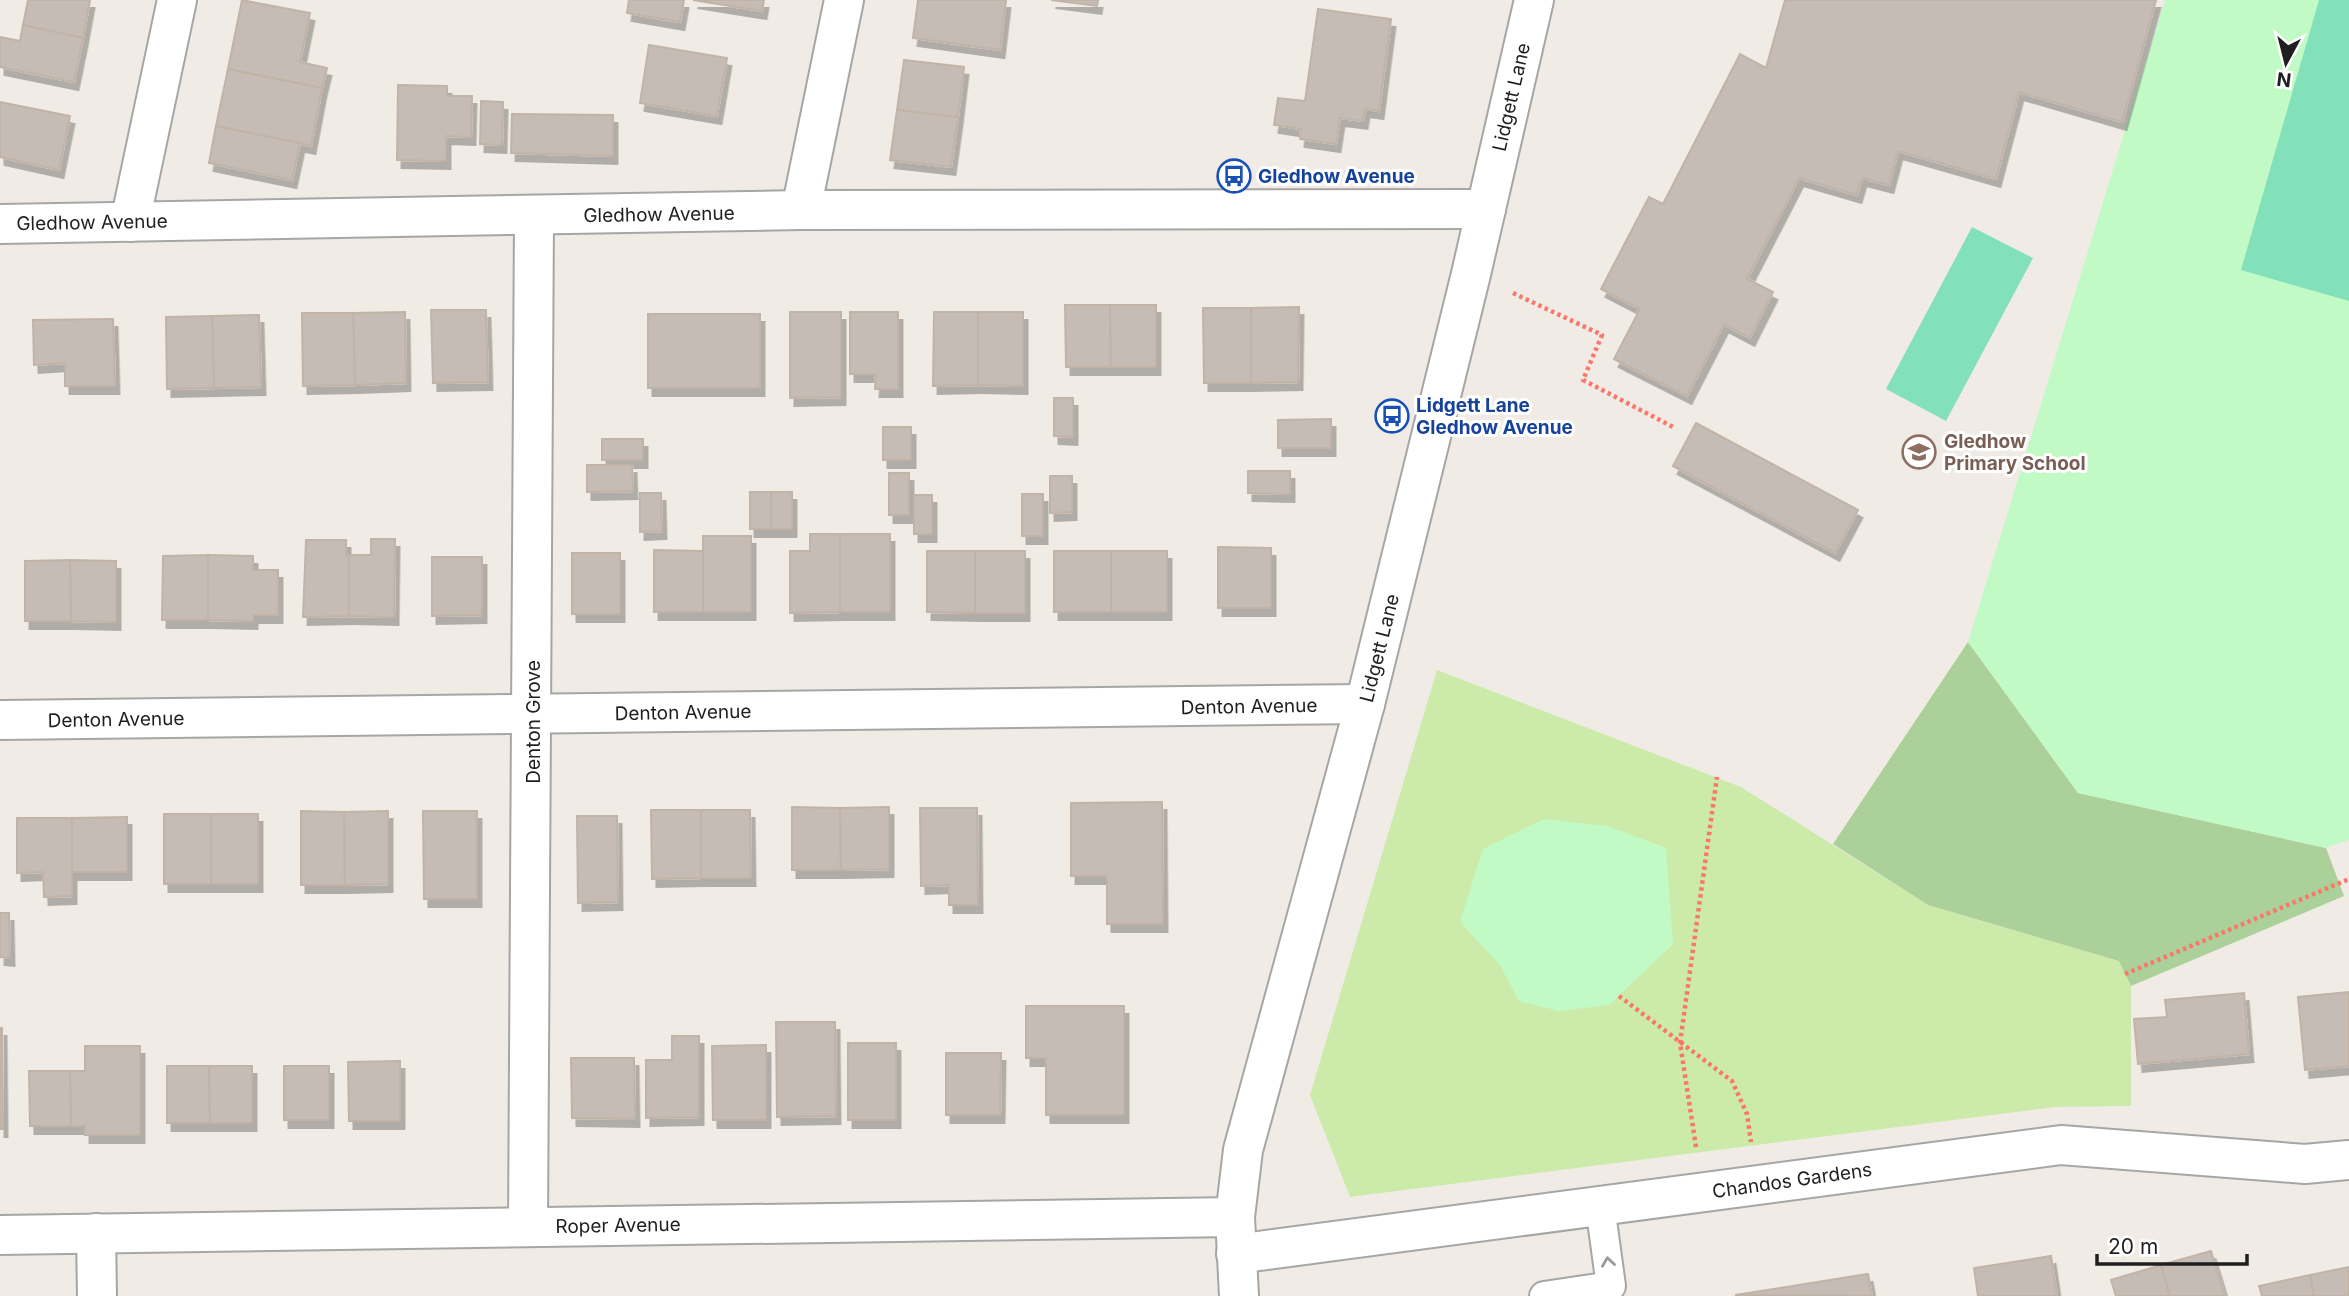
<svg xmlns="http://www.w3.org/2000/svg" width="2349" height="1296" viewBox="0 0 2349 1296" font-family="Inter,sans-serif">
	<defs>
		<filter id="shadow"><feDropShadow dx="4.5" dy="8" stdDeviation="0" flood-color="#0004"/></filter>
	</defs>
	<rect width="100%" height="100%" fill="#f0ece5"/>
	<path fill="#ccebab" d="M1437,670L1741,787L1928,905L2119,961L2131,986V1106L2055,1107L1350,1197L1310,1095Z"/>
	<path fill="#abd099" d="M1968,642L2078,793L2326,848L2344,896L2131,986L2119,961L1928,905L1833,844Z"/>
	<g fill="#c2fac6">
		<path d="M2165,0H2349V840L2326,848L2078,793L1968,642Z"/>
		<path d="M1544,819L1608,826L1666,848L1673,944L1609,1005L1559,1011L1519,1001L1500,965L1460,922L1483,849Z"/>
	</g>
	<g fill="#82e0ba">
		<path d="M2319,0H2349V301L2241,270Z"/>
		<path d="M1972,227L2033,258L1946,421L1886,389Z"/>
	</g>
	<g fill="#c5bcb5" stroke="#c2b3a7" stroke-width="2" filter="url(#shadow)">
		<path d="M28,0H90L83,38L23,25Z"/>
		<path d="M242,0L310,13L300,62L327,68L322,88L228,69Z"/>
		<path d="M629,0H684L680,22L627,13Z"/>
		<path d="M693,0H764L762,11Z"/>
		<path d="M918,0H1006L1000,50L913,38Z"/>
		<path d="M1051,0H1098L1097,6Z"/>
		<path d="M1785,0H2156L2122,122L2019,92L1996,179L1898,151L1889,185L1862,178L1857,195L1799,178L1747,279L1773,292L1750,338L1724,324L1687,396L1614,359L1640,309L1601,289L1649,197L1663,204L1740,54L1766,68Z"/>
		<path d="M1318,9L1391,19L1379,111L1365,109L1363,121L1340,118L1336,144L1300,139L1301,129L1274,125L1278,98L1305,101Z"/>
		<path d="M23,25L83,38L74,82L0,67V37L20,41Z"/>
		<path d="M649,45L727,58L717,116L640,103Z"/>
		<path d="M904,60L964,67L958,117L897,110Z"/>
		<path d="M228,69L322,88L311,146L216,126Z"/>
		<path d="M398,85L447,86V96H472L471,137L446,136V161L397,160Z"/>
		<path d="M481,101L503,102L502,145L480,144Z"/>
		<path d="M0,102L70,116L59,170L0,157Z"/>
		<path d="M897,110L958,117L951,167L890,160Z"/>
		<path d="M512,114L613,115V156L511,153Z"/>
		<path d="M216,126L300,143L292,180L209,163Z"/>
		<path d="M1065,305H1110L1111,367H1066Z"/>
		<path d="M1110,305H1156V367H1111Z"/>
		<path d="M1299,307L1298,382L1251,383V308Z"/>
		<path d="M1203,308H1251V383H1204Z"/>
		<path d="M431,310H486L488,382L433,383Z"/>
		<path d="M405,312L406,383L355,385L353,313Z"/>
		<path d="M790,312H841V397L790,398Z"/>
		<path d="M850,312H898V389H875L876,374H850Z"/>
		<path d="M934,312H978V385L933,386Z"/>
		<path d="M978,312H1023V386L978,385Z"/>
		<path d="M302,313H353L355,385L303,386Z"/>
		<rect x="648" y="314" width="112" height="74"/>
		<path d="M259,315L261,387L214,388L212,316Z"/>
		<path d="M212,316L214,388L167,389L166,317Z"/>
		<path d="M113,319L115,386H65V363L34,365L33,320Z"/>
		<path d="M1054,398H1073V437L1054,436Z"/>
		<path d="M1331,419V448H1278V420Z"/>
		<path d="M1696,423L1858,510L1835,553L1673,466Z"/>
		<rect x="883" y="427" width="28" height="33"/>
		<rect x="602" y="439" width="41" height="21"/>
		<path d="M587,465H632L633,491L587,492Z"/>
		<path d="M1248,471H1290V494L1248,493Z"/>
		<rect x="889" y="473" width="20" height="42"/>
		<path d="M1050,476H1072V512L1050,513Z"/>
		<rect x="750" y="492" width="21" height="37"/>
		<rect x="771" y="492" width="21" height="37"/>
		<path d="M640,493H661L662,531L640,532Z"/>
		<rect x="1022" y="494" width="21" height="42"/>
		<rect x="914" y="495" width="18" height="39"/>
		<path d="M810,534H840V612L790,613V551H810Z"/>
		<rect x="840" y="534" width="50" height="78"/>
		<rect x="703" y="536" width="48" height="76"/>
		<path d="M371,539H395L394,617L349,616V555H371Z"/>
		<path d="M306,540H346V555H349V616L303,617Z"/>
		<path d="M1218,547L1271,548V608H1218Z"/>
		<path d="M654,550L703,551V612H654Z"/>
		<path d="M927,551H975V613L927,612Z"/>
		<rect x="975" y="551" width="50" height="62"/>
		<rect x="1054" y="551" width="57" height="61"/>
		<rect x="1111" y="551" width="56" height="61"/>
		<rect x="572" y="553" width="48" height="61"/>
		<path d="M208,555V620H162L163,556Z"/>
		<path d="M208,555L253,556V570H278V615H253V621L208,620Z"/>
		<path d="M432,557H482V615L432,616Z"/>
		<path d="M70,560L116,561V622L71,621Z"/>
		<path d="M70,560L71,621H25V561Z"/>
		<path d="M1162,802L1163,924H1107V876H1071V803Z"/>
		<path d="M792,807L840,808L841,870H792Z"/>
		<path d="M889,807V869L841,870L840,808Z"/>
		<path d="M920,808H977L978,905H949V885L921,886Z"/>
		<path d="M651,810H701V878L652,879Z"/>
		<path d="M701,810H750L751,878H701Z"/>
		<path d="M301,811L344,812L345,885H301Z"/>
		<path d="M388,811V884L345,885L344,812Z"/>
		<path d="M423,811H477V899H424Z"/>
		<rect x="164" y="814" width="47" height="70"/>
		<rect x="211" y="814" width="47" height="70"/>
		<path d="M577,816H617L618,902L578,903Z"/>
		<path d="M127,817V872H72V818Z"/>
		<path d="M17,818H72V896L44,897L43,872L17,873Z"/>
		<path d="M0,913H9L10,958L0,957Z"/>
		<path d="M2349,992V1066L2305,1070L2298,997Z"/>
		<path d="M2244,993L2249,1054L2138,1064L2134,1019L2167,1017L2165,1000Z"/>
		<path d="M1026,1006H1124V1115H1046V1058H1026Z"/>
		<path d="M776,1022H835L836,1116L777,1117Z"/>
		<path d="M0,1028H2L3,1129H0Z"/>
		<path d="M672,1036H699V1117L646,1118V1060H672Z"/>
		<rect x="848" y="1043" width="48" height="77"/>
		<path d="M766,1045V1120H713L712,1046Z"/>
		<path d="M85,1046H140V1135H85V1126H71L70,1071H85Z"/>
		<path d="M946,1053H1001L1000,1115H946Z"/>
		<path d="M571,1058H634L635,1119L572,1118Z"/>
		<path d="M400,1061V1121H349L348,1062Z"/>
		<path d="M167,1066H209L210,1123H167Z"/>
		<path d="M209,1066H252V1123H210Z"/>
		<rect x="284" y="1066" width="45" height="54"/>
		<path d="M29,1071H70L71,1126H30Z"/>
		<path d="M2211,1251L2225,1296H2170L2161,1265Z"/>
		<path d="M2051,1256L2057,1296H1978L1974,1268Z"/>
		<path d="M2161,1265L2170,1296H2116L2111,1280Z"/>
		<path d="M2349,1267V1296H2314L2310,1275Z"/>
		<path d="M1868,1274L1872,1296L1735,1295Z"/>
		<path d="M2310,1275L2314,1296H2262L2259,1286Z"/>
	</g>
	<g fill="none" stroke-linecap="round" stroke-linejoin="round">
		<defs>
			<path id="service" d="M1544,1296L1611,1286L1600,1206"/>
			<g id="minor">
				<path d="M801,210L844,0"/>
				<path d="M130,222L177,0"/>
				<path d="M0,224L801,210L1486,209"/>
				<path d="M0,720L1365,704"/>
				<path d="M528,1227L534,217"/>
				<path d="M96,1233L97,1296"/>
				<path d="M0,1235L1235,1217"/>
				<path d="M1236,1254L2061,1145L2305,1164L2349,1160"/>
			</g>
			<path id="tertiary" d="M1239,1296L1235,1217L1243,1150L1365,704L1471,274L1534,0"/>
		</defs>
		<use href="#service" stroke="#a6a6a6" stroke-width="32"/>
		<use href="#minor" stroke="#a6a6a6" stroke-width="42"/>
		<use href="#tertiary" stroke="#a6a6a6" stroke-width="42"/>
		<g stroke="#fc776a" stroke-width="4.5" stroke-dasharray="3.5 3.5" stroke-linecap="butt">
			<path d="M1513,293L1602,335L1583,380L1675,428"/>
			<path d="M2125,974L2349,879"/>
			<path d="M1619,996L1732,1081L1747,1114L1751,1142"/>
			<path d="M1696,1147L1680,1043L1717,777"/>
		</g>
		<use href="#service" stroke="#fff" stroke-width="28"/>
		<use href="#minor" stroke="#fff" stroke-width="38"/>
		<use href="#tertiary" stroke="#fff" stroke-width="38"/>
	</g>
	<defs><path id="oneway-chevron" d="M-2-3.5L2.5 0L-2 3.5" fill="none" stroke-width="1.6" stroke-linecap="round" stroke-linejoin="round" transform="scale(1.75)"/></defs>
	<use stroke="#9a9a9a" href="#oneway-chevron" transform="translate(1608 1262) rotate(-98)"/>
	<defs>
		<symbol id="bus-ring" viewBox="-11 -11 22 22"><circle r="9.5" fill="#fff" stroke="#1a4fb4" stroke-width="1.5"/><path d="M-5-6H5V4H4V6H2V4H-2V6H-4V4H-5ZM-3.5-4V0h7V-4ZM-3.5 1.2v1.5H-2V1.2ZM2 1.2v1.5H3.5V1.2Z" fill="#1a4fb4"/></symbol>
		<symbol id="school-ring" viewBox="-11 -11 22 22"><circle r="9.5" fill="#fff" stroke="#8d6e63" stroke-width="1.5"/><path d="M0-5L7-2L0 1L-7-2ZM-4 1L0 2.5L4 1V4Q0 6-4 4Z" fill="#8d6e63"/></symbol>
	</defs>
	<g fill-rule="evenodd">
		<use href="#bus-ring" x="1215" y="157" width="38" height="38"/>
		<use href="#bus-ring" x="1373" y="397" width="38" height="38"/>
		<use href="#school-ring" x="1900" y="433" width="38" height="38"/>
	</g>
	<g text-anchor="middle" stroke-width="6" stroke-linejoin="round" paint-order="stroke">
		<g font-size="19" fill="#1f1f1f" stroke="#fff">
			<text transform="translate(1511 97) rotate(-77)" y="7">Lidgett Lane</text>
			<text transform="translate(659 214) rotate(-1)" y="7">Gledhow Avenue</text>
			<text transform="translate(92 222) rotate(-1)" y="7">Gledhow Avenue</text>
			<text transform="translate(1379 648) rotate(-76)" y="7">Lidgett Lane</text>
			<text transform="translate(1249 706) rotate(-1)" y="7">Denton Avenue</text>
			<text transform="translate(683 712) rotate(-1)" y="7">Denton Avenue</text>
			<text transform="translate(116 719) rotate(-1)" y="7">Denton Avenue</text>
			<text transform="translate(533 722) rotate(-90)" y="7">Denton Grove</text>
			<text transform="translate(1792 1180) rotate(-8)" y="7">Chandos Gardens</text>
			<text transform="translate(618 1225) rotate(-1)" y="7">Roper Avenue</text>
		</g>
		<g font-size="19" font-weight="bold" fill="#164399" stroke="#fff" text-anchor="start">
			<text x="1258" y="183">Gledhow Avenue</text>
			<text x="1416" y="412">Lidgett Lane<tspan x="1416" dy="22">Gledhow Avenue</tspan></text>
		</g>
		<g font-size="19" font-weight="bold" fill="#785e54" stroke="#fff" text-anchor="start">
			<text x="1944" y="448">Gledhow<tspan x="1944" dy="22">Primary School</tspan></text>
		</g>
	</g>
	<g transform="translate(2286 63) rotate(187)" stroke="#ffffff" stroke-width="5" paint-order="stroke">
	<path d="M0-5L12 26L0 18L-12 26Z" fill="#1f1f1f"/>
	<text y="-10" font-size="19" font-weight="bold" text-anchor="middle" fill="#1f1f1f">N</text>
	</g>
	<path d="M2097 1254v10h150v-10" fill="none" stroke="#1f1f1f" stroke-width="3.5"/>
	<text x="2108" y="1254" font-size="21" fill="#1f1f1f" stroke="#ffffff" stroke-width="5" paint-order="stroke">20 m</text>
</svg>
